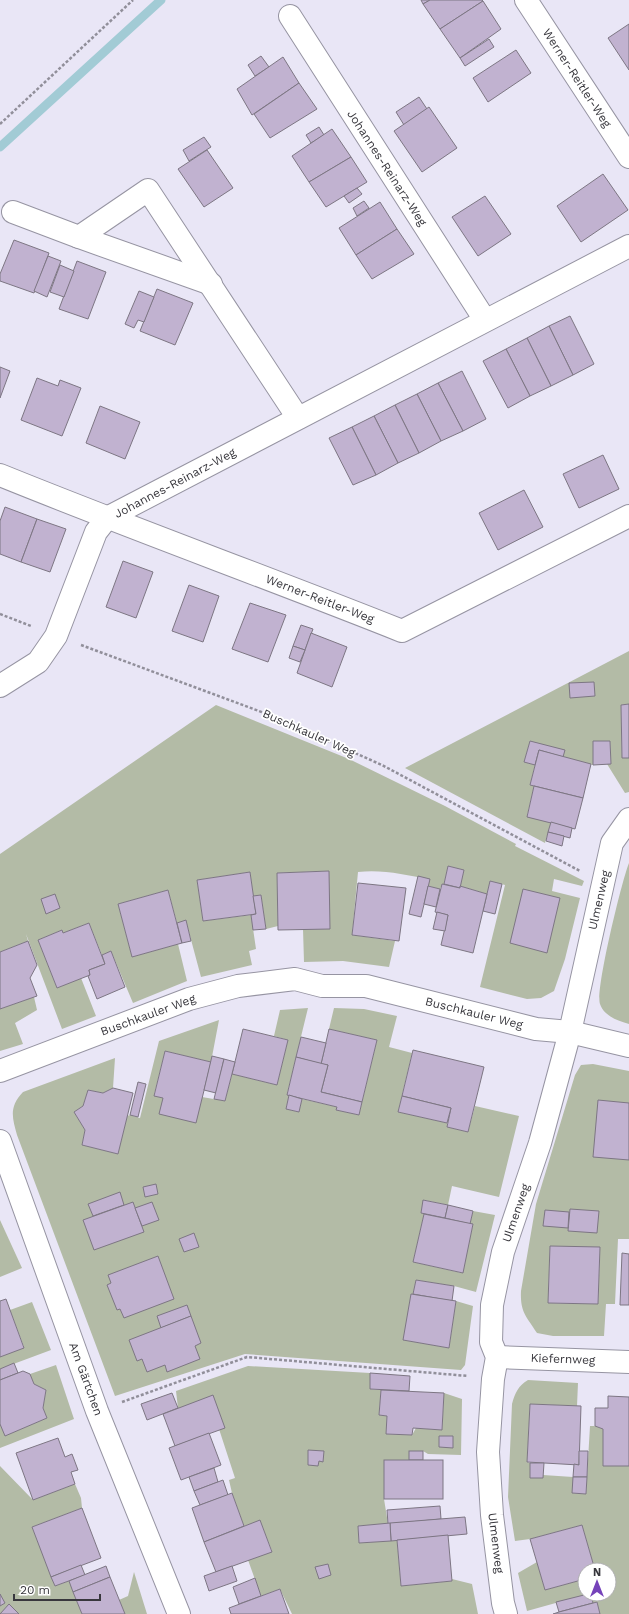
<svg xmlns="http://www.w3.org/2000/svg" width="629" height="1614" viewBox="0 0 629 1614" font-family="'Work Sans',sans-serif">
	<rect width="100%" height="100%" fill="#e9e6f6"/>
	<g fill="#b3bba6" fill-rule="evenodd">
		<path d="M629,651V704L621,705L622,757L629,758V792L625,793L607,764H611L610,741L593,742V765L563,757L530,741L524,762L535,765L530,785L534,786L527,816L551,822L545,843L405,768Z"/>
		<path d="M216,705L349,759L445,806L516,844L515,846L584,881L582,886L554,879L552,891L580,898L565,959L554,991L541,998L527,999L480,987L505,885L490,881L487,894L460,886L464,870L448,866L444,884H442L440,889L428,886L429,879C406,875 382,869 358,872L352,935L395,941L389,967L343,961L304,962L303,929L330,928L328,871L277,873L278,926L266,929L261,895L253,896L250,872L197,880L203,921L251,915L256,949L249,951L252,965L201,977L186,921L177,923L168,890L118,904L132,957L178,944L187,981L133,1003L111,951L102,955L89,923L63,933L62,930L38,940L57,988L81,978L96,1016L62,1029L26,934L28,941L0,952V854Z"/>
		<path d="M629,863V1024C618,1021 604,1016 600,1004C595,991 622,880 629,863Z"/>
		<path d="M34,997L37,1010L15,1023L23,1044L0,1051V1009Z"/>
		<path d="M308,1008L287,1094L289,1095L286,1109L299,1112L302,1099L337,1107L336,1110L359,1115L377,1040L329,1029L334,1008L364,1009L397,1016L389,1047L412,1053L398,1112L447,1123V1127L468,1132L475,1106L519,1116L499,1197L452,1186L448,1205L424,1200L421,1212L424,1214L413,1262L462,1273L473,1224H470L473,1211L495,1215L476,1292L454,1286L416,1280L413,1294H411L404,1340L449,1348L456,1301L473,1306L465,1365L461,1370L245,1354L115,1396L17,1135C12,1117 9,1107 23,1092L115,1058L113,1088L103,1093L88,1090L83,1106L74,1112L85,1130L82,1145L118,1154L127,1116L130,1115L140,1118L159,1041L219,1020L211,1062L165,1051L154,1095L163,1098L202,1097L225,1101L232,1074L277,1085L288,1040L274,1036L280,1010Z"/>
		<path d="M593,1064L629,1071V1239H618L615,1304H606L604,1336H553L537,1333C526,1316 520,1312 521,1291L536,1204L575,1075L581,1065ZM550,1246L600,1248L598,1304L548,1303Z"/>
		<path d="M0,1220L22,1268L0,1277Z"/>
		<path d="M32,1302L51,1350L0,1369V1357L24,1347L10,1310Z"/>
		<path d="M56,1365L74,1419L0,1448V1421L7,1435L47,1418L43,1408L46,1390L34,1384L30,1374Z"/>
		<path d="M248,1366L370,1373V1389L381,1390L379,1415L387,1416L386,1434L412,1435L416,1428L442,1430L444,1393L462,1399L461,1455L428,1454L423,1451H409V1460H384V1499L388,1524L358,1526L359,1543L397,1540L401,1586L452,1581V1579L472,1584L478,1614H292L280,1589L261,1596L248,1560L272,1551L260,1521L244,1526L232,1493L229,1480L235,1478L219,1429L178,1408L176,1391Z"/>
		<path d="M528,1380L578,1383L577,1406L530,1404L527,1462L530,1463V1478H543V1475L573,1477V1493L586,1494L590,1426H595L603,1429V1466H629V1614H600L597,1602L593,1603L591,1594H609V1570H595L582,1525L530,1539L515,1541L508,1497L512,1404C515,1393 518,1386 528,1380Z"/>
		<path d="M0,1466L33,1500L75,1484L81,1498L82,1508L32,1527L55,1586L69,1581L82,1614H0Z"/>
		<path d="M537,1562L545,1590L585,1579V1594H588L527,1611L518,1573Z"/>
		<path d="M134,1572L147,1614H125L119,1600L128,1596Z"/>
	</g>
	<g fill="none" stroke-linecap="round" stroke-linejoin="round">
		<path stroke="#a2cbd5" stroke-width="9" d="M0,147L161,0"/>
	</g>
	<g fill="#c1b2d0" stroke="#7d7683">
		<path d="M421,0H430L423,4Z"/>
		<path d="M430,0H482L483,1L440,29L423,4Z"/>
		<path d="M483,1L501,29L460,58L440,29Z"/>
		<path d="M629,24V70L608,38Z"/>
		<path d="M489,39L494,47L465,66L460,58Z"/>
		<path d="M516,50L531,73L488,102L473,78Z"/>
		<path d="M261,56L269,67L255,76L248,65Z"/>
		<path d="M283,57L299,83L252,115L237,89Z"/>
		<path d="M299,83L317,109L270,138L254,114Z"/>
		<path d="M419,97L427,109L404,125L396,112Z"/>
		<path d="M429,107L457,148L422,172L394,131Z"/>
		<path d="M319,127L324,135L311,143L306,135Z"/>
		<path d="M332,129L351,157L309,182L292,156Z"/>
		<path d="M204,137L211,147L189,161L183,150Z"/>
		<path d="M207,150L233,188L204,207L178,169Z"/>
		<path d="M351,157L367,182L326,207L309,182Z"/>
		<path d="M603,174L628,210L581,242L557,206Z"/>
		<path d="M357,188L362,194L349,203L344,196Z"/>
		<path d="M485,196L511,234L478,256L452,217Z"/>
		<path d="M364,201L369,208L357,216L353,208Z"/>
		<path d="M380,202L397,229L356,255L339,228Z"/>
		<path d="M397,229L414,254L372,279L356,255Z"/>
		<path d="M14,240L49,253L34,293L0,281V274Z"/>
		<path d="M48,256L61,261L47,297L34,291Z"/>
		<path d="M77,261L106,272L88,319L59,309Z"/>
		<path d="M60,265L74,271L64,297L50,292Z"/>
		<path d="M157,289L193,303L175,345L140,331Z"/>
		<path d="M139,291L154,297L144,322L138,320L134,328L125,324Z"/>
		<path d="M570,316L594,364L573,375L549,326Z"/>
		<path d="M549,326L573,375L551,386L527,338Z"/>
		<path d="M527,338L551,386L530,396L506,349Z"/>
		<path d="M506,349L530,396L508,408L483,361Z"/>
		<path d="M0,367L10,371L0,398Z"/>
		<path d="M462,371L486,419L463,431L438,383Z"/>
		<path d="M37,378L58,386L60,380L81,388L62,436L21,420Z"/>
		<path d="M438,383L463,431L441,441L417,394Z"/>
		<path d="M417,394L441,441L419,453L395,405Z"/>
		<path d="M395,405L419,453L398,463L374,416Z"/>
		<path d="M100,406L140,422L125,459L86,443Z"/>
		<path d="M374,416L398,463L376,475L352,427Z"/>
		<path d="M352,427L376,475L353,485L329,438Z"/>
		<path d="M603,455L619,489L579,508L563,474Z"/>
		<path d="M524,490L543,527L498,550L479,513Z"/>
		<path d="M5,507L37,519L21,562L0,554V521Z"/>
		<path d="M37,519L66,529L50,572L21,562Z"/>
		<path d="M123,561L153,572L136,618L106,607Z"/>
		<path d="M189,585L219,596L203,642L172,631Z"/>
		<path d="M250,603L286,615L268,662L232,649Z"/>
		<path d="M301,625L313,629L305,650L293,646Z"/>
		<path d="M311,633L347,647L332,687L297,673Z"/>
		<path d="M293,646L305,650L300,662L289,658Z"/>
		<path d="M594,682L595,696L570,698L569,683Z"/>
		<path d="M629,704V758H622L621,705Z"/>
		<path d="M530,741L565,750L563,757L539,750L535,765L524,762Z"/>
		<path d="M593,741H610L611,764L593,765Z"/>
		<path d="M539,750L591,764L583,798L530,785Z"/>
		<path d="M534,786L583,798L575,829L527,817Z"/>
		<path d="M551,822L572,828L570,838L548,832Z"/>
		<path d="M548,832L564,836L562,846L546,841Z"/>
		<path d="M448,866L464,870L460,888L444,884Z"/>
		<path d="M329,871L330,929L278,930L277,873Z"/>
		<path d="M250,872L256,914L203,921L197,880Z"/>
		<path d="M418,876L430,879L421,917L409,914Z"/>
		<path d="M490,881L502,884L495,914L483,911Z"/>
		<path d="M358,883L406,888L399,941L352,935Z"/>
		<path d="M442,884L460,888V886L487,894L473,953L441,945L448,915L435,912Z"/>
		<path d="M428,886L440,889L436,907L424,904Z"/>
		<path d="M523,889L560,898L547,953L510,943Z"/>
		<path d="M168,890L182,943L132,957L118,904Z"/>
		<path d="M55,894L60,908L46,914L41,899Z"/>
		<path d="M261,895L266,929L253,930L251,915L256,914L253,896Z"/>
		<path d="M437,912L448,915L445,931L433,929Z"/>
		<path d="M186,920L191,941L182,943L177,923Z"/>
		<path d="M89,923L105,964L89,970L90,975L57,988L38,940L62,930L63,933Z"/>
		<path d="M28,941L37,965L30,978L37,996L0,1009V952Z"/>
		<path d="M111,951L125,987L97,999L88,976L90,975L89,970L105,964L102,955Z"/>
		<path d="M243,1029L288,1040L277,1085L232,1074Z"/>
		<path d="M329,1029L377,1040L362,1102L321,1092L328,1065L321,1064Z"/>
		<path d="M301,1037L326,1043L321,1064L296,1057Z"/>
		<path d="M413,1050L484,1067L468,1132L447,1127L451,1108L402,1096Z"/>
		<path d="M165,1051L211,1062L196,1123L159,1114L163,1098L154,1096Z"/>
		<path d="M212,1056L224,1059L216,1093L204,1090Z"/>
		<path d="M296,1057L328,1065L321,1092L362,1102L359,1115L336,1110L337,1107L287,1095Z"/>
		<path d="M224,1059L235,1062L225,1101L214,1099Z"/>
		<path d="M138,1082L146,1084L138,1117L130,1115Z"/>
		<path d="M113,1088L133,1093L118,1154L82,1145L85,1130L74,1112L83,1106L88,1090L103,1093Z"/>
		<path d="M289,1095L302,1099L299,1112L286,1109Z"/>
		<path d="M402,1096L451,1108L447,1123L398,1112Z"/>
		<path d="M598,1100L629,1103V1160L593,1157Z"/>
		<path d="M156,1184L158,1194L145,1197L143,1187Z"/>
		<path d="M120,1192L124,1205L93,1216L88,1204Z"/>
		<path d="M423,1200L448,1205L445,1218L421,1213Z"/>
		<path d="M133,1202L144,1232L94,1250L83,1220Z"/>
		<path d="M152,1202L159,1220L142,1226L135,1208Z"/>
		<path d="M448,1205L473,1211L470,1224L445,1218Z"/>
		<path d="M570,1209L599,1211L597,1233L568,1231Z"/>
		<path d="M545,1210L569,1212L568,1228L543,1226Z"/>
		<path d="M424,1214L473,1224L463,1273L413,1262Z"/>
		<path d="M194,1233L199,1247L184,1252L179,1239Z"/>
		<path d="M550,1246L600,1247L598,1304L548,1303Z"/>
		<path d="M622,1253L629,1254V1305H620Z"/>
		<path d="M158,1256L174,1299L124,1318L120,1309L117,1310L107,1285L111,1283L108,1275Z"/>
		<path d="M416,1280L454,1286L452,1301L413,1294Z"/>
		<path d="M411,1294L456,1301L449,1348L403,1340Z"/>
		<path d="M6,1299L24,1348L0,1357V1301Z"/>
		<path d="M187,1305L191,1316L161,1328L157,1316Z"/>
		<path d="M191,1316L201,1343L195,1346L200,1359L167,1372L165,1365L147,1372L142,1359L137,1361L129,1340Z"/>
		<path d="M14,1363L18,1373L0,1380V1369Z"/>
		<path d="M23,1371L30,1374L34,1384L46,1390L43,1408L47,1418L5,1436L0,1424V1380Z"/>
		<path d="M370,1373L410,1376L409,1391L370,1389Z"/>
		<path d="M381,1390L444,1393L442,1430L413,1428L412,1435L386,1434L387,1416L379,1415Z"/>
		<path d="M172,1393L178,1408L147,1420L141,1404Z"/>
		<path d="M213,1395L225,1428L175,1446L163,1414Z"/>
		<path d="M608,1396L629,1397V1466H603V1429L595,1426V1408H608Z"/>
		<path d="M530,1404L581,1406L579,1465L527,1462Z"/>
		<path d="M209,1433L221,1465L181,1480L169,1448Z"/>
		<path d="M439,1436H453V1448L439,1447Z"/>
		<path d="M58,1438L65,1457L72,1454L78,1470L71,1472L75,1484L33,1500L16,1453Z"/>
		<path d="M308,1450L324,1451L323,1462L319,1461L318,1466L308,1465Z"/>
		<rect x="409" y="1451" width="14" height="9"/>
		<path d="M579,1451H588L587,1477H573L574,1464L579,1465Z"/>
		<rect x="384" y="1460" width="59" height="39"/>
		<path d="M530,1463H544L543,1478H530Z"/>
		<path d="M214,1468L218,1482L194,1491L189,1477Z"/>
		<path d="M573,1477H587L586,1494L572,1493Z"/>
		<path d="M223,1480L228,1495L200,1505L194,1491Z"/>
		<path d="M232,1493L244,1526L204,1542L192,1508Z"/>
		<path d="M440,1506L441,1519L388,1524L387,1510Z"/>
		<path d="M82,1508L101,1558L51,1577L32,1527Z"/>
		<path d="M465,1517L467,1534L391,1541L390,1523Z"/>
		<path d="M260,1520L272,1552L216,1572L204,1542Z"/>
		<path d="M390,1523L391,1541L359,1543L358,1526Z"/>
		<path d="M582,1525L595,1570H585V1579L545,1590L530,1539Z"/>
		<path d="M448,1535L452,1581L401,1586L397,1540Z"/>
		<path d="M328,1564L331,1575L319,1579L315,1567Z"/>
		<path d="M81,1565L85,1575L55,1586L51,1577Z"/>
		<path d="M106,1566L110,1577L73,1592L69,1581Z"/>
		<path d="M232,1566L237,1581L209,1591L204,1576Z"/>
		<path d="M110,1577L125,1614H82L73,1592Z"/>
		<path d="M255,1578L261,1596L239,1604L233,1587Z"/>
		<path d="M280,1589L289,1614H231L229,1608Z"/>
		<path d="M0,1594L5,1603L0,1606Z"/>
		<path d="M588,1594H591L593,1603L559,1612L556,1602Z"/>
		<path d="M597,1602L600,1614H553L559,1612Z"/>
		<path d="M9,1604L19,1614H0Z"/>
	</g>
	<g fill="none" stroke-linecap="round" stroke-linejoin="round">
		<defs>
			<g id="minor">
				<path d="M526,0L629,157"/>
				<path d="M290,16L485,320"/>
				<path d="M13,212L79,237L148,190L298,418"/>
				<path d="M79,237L211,284"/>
				<path d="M0,475C133,529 269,578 402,631L629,516"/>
				<path d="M0,686L38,662L56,636L96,532L107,518L629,246"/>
				<path d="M0,1071L189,999L238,986L295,979L322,986H366L536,1029L570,1032L629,1046"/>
				<path d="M0,1141L97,1411L179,1614"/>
				<path d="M497,1357L629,1362"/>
				<path d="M506,1614L503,1603L492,1515L488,1452L493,1379L497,1357L491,1342L492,1305L503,1252L540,1143L570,1032L612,843L629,819"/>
			</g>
		</defs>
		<use href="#minor" stroke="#9694a2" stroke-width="24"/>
		<g stroke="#918f9a" stroke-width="2.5" stroke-dasharray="3 2" stroke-linecap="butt">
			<path d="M0,124L133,0"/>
			<path d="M0,614L31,626"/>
			<path d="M81,645L267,714L382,765L580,871"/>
			<path d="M122,1402L247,1357L468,1376"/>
		</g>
		<use href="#minor" stroke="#fff" stroke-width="22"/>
	</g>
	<g text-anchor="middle" stroke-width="3.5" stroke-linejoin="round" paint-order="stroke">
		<g font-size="12" fill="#38373d" stroke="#fff">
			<text transform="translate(577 78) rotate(57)" y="4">Werner-Reitler-Weg</text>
			<text transform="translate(387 168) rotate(57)" y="4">Johannes-Reinarz-Weg</text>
			<text transform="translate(175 483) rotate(-28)" y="4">Johannes-Reinarz-Weg</text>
			<text transform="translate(320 599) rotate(21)" y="4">Werner-Reitler-Weg</text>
			<text transform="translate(309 733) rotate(24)" y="4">Buschkauler Weg</text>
			<text transform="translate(599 900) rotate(-77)" y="4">Ulmenweg</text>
			<text transform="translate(474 1013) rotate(14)" y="4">Buschkauler Weg</text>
			<text transform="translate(148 1015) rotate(-20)" y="4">Buschkauler Weg</text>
			<text transform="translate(516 1213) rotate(-71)" y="4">Ulmenweg</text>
			<text transform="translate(563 1359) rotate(2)" y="4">Kiefernweg</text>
			<text transform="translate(86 1379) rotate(70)" y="4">Am Gärtchen</text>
			<text transform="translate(496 1543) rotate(83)" y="4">Ulmenweg</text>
		</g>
	</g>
	<g transform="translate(597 1582)"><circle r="19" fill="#ffffff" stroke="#afafb1"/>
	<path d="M0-3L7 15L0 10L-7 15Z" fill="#7643ba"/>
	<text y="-6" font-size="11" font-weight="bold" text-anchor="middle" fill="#38373d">N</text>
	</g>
	<path d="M14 1594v6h86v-6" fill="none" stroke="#38373d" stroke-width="2"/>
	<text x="20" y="1594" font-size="12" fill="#38373d" stroke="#ffffff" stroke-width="3" paint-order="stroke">20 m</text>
</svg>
